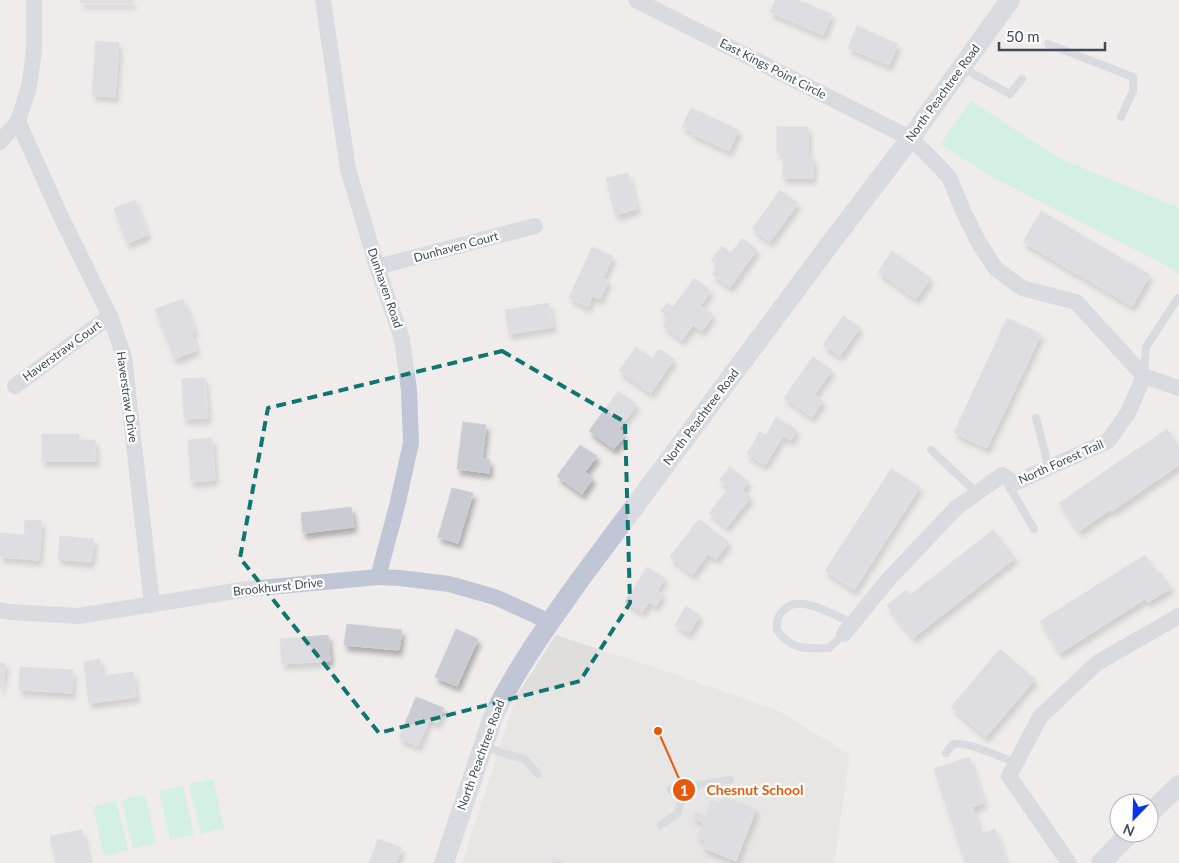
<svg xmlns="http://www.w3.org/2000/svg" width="1179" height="863" viewBox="0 0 1179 863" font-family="Lato,sans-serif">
	<defs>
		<filter id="shadow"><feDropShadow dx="3" dy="5.5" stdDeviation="2.5" flood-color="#0004"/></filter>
	</defs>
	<rect width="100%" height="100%" fill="#efeceb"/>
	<path fill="#e0dddd" d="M556,635L668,672L779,711L850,755L834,863H462L516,697Z"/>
	<g fill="#b3f2db">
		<path d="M971,101L1059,158L1179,208V274L1167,266L992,177L940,144Z"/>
		<path d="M213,779L224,828L201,834L189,784Z"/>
		<path d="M183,786L194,835L170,840L159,791Z"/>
		<path d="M145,794L156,843L133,849L122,800Z"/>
		<path d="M116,801L128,850L104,856L93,807Z"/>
	</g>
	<g fill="#cbcbd4" stroke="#cecfd8" filter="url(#shadow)">
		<path d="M80,0H133V3H81Z"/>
		<path d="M775,0H798L832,14L823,35L770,12Z"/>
		<path d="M857,26L898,44L889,65L848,48Z"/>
		<path d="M96,41L119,43L115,97L92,95Z"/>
		<path d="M691,108L739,130L729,151L692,134L693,132L682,127Z"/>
		<path d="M777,127H808V157H813V178H783V153H777Z"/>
		<path d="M628,173L637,209L615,215L606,178Z"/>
		<path d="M780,190L798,203L770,242L752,229Z"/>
		<path d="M135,200L148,235L127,243L114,208Z"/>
		<path d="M1041,211L1150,275L1132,306L1023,242Z"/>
		<path d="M742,238L757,250L730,287L712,274L719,266L711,260L722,246L731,253Z"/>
		<path d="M592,247L613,256L603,278L608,281L600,299L592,296L588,307L569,298Z"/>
		<path d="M892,251L931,278L916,299L878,272Z"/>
		<path d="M694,278L711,291L700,306L713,315L702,331L693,325L682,340L663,326L669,316L661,311L667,303L673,307Z"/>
		<path d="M183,299L195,331L191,333L197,350L174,359L155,309Z"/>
		<path d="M549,303L553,327L509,334L505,310Z"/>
		<path d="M843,316L860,327L840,356L823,345Z"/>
		<path d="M1007,318L1041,334L987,448L954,433Z"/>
		<path d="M636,347L652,358L659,349L674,359L651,393L619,371Z"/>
		<path d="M813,357L832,370L814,395L823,401L812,417L784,398Z"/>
		<path d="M205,378L208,418L184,419L182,379Z"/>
		<path d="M618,391L637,404L619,429L626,434L614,449L589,431Z"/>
		<path d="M776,417L797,430L791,440L783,436L765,465L747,454L760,431L766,435Z"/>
		<path d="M463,422L486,425L482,459L490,460L489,473L457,469Z"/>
		<path d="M1167,429L1179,446V465L1112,511L1111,509L1079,531L1059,503Z"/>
		<path d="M42,434H79V440H95L96,461H42Z"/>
		<path d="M212,438L215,480L191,482L188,440Z"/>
		<path d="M580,445L597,456L585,472L593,478L582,494L557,476Z"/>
		<path d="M730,467L749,482L742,490L751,497L727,527L709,513L729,488L719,480Z"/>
		<path d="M891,469L920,487L854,590L825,571Z"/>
		<path d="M452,488L473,493L458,543L438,537Z"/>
		<path d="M351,507L354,527L303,533L301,513Z"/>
		<path d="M699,519L729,542L716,559L708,554L692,575L670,557Z"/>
		<path d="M25,520L42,521L39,560L0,557V533L24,535Z"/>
		<path d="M993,530L1015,558L913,638L887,605L906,590L910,595Z"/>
		<path d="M60,536L94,539L91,562L58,559Z"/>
		<path d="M1145,555L1157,574L1160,572L1171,588L1148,602L1145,599L1060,653L1040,621Z"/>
		<path d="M647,567L665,578L657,591L663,594L656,606L649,602L642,612L625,602Z"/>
		<path d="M686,606L700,615L689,633L675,625Z"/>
		<path d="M347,624L402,630L399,650L344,645Z"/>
		<path d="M456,629L478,639L457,686L435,677Z"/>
		<path d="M328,635L330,661L282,664L280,639Z"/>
		<path d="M1000,649L1035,679L986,737L951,707Z"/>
		<path d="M100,659L102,676L133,672L136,697L89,703L84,662Z"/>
		<path d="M0,662L6,664L1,689H0Z"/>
		<path d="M20,667L73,670L72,693L19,690Z"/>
		<path d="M416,697L444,708L438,723L429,720L418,746L399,738Z"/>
		<path d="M969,757L984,803L972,807L981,834L995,829L1006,863H965L934,769Z"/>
		<path d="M723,796L756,809L736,861L702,847L705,840L697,837L703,822L693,818L695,812L705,816L712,800L720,803Z"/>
		<path d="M82,830L89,863H56L50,836Z"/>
		<path d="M378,839L402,848L396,863H369Z"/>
		<path d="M554,858L566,863H551Z"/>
	</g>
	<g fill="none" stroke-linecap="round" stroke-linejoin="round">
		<g stroke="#c0c6d5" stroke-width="8">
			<path d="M1048,44L1133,77V91L1121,117"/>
			<path d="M963,68L1010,94L1022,79"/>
			<path d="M1144,374L1146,347L1178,298"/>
			<path d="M1036,418L1049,468"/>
			<path d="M931,450L977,493"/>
			<path d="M1006,481L1034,529"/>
			<path d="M844,634L829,648C806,649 791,650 777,630C777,626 777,621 778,618C779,615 781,613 783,611C798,592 835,616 852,623"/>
			<path d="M485,746L503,753L525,759L538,774"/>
			<path d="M946,753L953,744C967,741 1000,757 1016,763"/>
			<path d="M682,799L693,786L730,780"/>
			<path d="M661,825L677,814L682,799L670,789"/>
		</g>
		<g stroke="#c0c6d5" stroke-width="16">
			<path d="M323,0L348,169L377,267L402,339L409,390L411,443L397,506L378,577"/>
			<path d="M636,0L898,132L910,139L924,151L949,177L964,213L979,243L996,269L1022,288L1076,302L1144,376L1128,413L1108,441L1015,483L1002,475L956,508L887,581L844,634"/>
			<path d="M18,121L61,217L110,316L124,357L152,604"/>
			<path d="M0,142L18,121L29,87L34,50V0"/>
			<path d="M377,267L535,226"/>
			<path d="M1144,376L1179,388"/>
			<path d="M15,386L110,316"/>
			<path d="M0,610L9,612L78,616L248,589L378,577L400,578L449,584L495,597L537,616L549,623"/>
			<path d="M1069,863L1009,776L1040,717L1097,663L1179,616"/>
		</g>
		<g stroke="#c0c6d5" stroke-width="20">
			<path d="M1149,814L1179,785"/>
			<path d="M444,863L493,717C515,670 549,623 579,581L833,240L910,139L1010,0"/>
			<path d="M1101,863L1130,833"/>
		</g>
	</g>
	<path d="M0 0H1179V863H0ZM502,351L625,422L630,603L580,681L379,733L240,558L268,408Z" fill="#efeceb" fill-opacity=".55" fill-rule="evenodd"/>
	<path fill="none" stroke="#0f766e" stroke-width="4" stroke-dasharray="10 6" stroke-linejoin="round" d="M502,351L625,422L630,603L580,681L379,733L240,558L268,408Z"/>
	<g text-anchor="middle" stroke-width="4.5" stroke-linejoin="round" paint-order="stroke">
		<g font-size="12" fill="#42495a" stroke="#fff">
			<text transform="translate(773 69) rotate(27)" y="4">East Kings Point Circle</text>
			<text transform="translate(943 93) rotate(-54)" y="4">North Peachtree Road</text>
			<text transform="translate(456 247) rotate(-15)" y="4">Dunhaven Court</text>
			<text transform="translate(385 288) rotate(71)" y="4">Dunhaven Road</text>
			<text transform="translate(62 351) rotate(-36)" y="4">Haverstraw Court</text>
			<text transform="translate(127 397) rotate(82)" y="4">Haverstraw Drive</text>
			<text transform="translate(701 417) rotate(-53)" y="4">North Peachtree Road</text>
			<text transform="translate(1061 462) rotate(-24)" y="4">North Forest Trail</text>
			<text transform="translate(278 587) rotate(-6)" y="4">Brookhurst Drive</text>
			<text transform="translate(481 755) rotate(-70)" y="4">North Peachtree Road</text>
		</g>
	</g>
	<path fill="none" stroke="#e8590c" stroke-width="2" d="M658 731L684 790"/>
	<g fill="#e8590c" stroke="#fff" stroke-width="2">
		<circle cx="658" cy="731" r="5"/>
		<circle cx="684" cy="790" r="12"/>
	</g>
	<g font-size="15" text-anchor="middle" font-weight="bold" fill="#fff">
		<text x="684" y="796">1</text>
	</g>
	<g font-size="14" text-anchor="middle" font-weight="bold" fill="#e8590c" stroke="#fff" stroke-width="4.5" stroke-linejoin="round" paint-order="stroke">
		<text x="755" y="795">Chesnut School</text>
	</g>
	<g transform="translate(1134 818) rotate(203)"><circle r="24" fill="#ffffff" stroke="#b3b6bd"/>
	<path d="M0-4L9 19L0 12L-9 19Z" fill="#0934eb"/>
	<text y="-8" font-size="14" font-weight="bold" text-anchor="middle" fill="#42495a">N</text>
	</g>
	<path d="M999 42v8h106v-8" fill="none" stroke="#42495a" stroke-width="2.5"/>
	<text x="1006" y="42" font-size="15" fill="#42495a" stroke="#ffffff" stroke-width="4" paint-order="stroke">50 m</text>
</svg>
